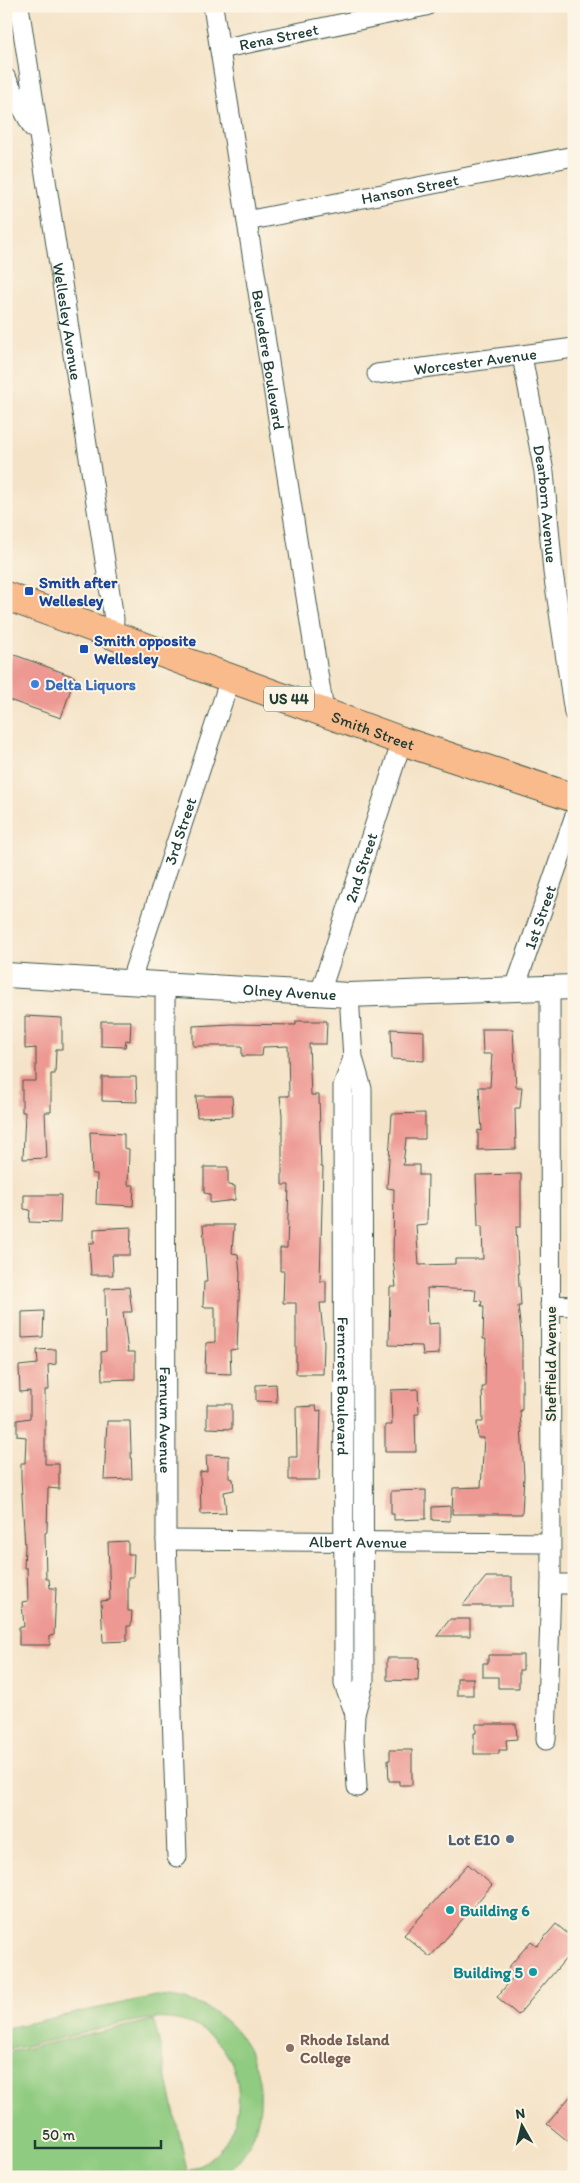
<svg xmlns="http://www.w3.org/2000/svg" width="580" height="2183" viewBox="0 0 580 2183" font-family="Itim,sans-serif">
	<rect width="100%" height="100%" fill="#fcf5e5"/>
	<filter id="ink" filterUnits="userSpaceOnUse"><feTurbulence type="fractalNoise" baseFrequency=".02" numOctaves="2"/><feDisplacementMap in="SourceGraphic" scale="10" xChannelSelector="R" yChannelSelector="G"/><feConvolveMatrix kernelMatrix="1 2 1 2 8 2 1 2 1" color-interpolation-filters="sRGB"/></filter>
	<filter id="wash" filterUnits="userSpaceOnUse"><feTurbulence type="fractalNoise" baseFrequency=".0096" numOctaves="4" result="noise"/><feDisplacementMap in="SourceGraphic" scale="20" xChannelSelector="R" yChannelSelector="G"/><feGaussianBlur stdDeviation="1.12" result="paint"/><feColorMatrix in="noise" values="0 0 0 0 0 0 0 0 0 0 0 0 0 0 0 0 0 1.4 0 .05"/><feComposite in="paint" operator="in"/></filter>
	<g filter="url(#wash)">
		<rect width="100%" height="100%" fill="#f4e3c7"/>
		<g fill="#8fcb80" stroke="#57845a">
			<path d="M155,1996C173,1997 191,1999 207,2008C271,2041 279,2133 222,2177H168C185,2173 202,2167 215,2154C257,2113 241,2035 181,2021C153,2014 123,2024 95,2030C66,2037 36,2044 6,2050V2028Z"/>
			<path d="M154,2020L187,2170L158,2177H6V2053Z"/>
		</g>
		<g id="blocks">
			<g fill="#ed9892">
				<path d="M12,654L75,677L61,718L6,699V670Z"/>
				<path d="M25,1016L62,1018V1049H56L55,1074H51V1112H45L47,1158L23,1159L25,1112H22V1081H36V1048L25,1049Z"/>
				<path d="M101,1021H131L130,1041L126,1040L125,1047L101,1046Z"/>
				<path d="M296,1021H327L326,1044H309L311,1095H319L321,1167H323L320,1281H326V1303H320L324,1343L323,1374H296V1303H283L284,1271H280V1248H287L289,1185H282V1115L280,1096H289L288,1046L263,1047L262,1056H242V1046H193V1026L232,1024L296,1025Z"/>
				<path d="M391,1029L424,1031V1061L392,1059Z"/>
				<path d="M482,1029H513L516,1087H522L520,1108H515L516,1149L478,1150V1130L482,1131L479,1087H490L492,1054H483Z"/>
				<path d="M102,1077H136L137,1102L102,1101Z"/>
				<path d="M196,1096H232L233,1116L197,1117Z"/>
				<path d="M425,1113V1139H406L403,1165H419V1175H428L427,1224L416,1225L419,1265L455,1264V1259H483L482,1226H478L476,1175L521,1174V1227H516L519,1287H520L521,1306H518L522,1341V1410H520L524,1476L522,1514H452L453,1488L481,1487L484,1438H478L477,1422H483L482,1387H485L486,1339H483L484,1306H481L482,1301L475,1300L476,1290L427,1288L428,1324L439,1323V1354L423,1355L422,1346L389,1345L390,1287H396L393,1259L394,1189L387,1188L392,1114Z"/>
				<path d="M90,1132L124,1134V1148L129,1149L128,1185H134L133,1206L96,1204L97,1174H92Z"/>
				<path d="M204,1167H228V1185L235,1186V1200L210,1203V1194L204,1193Z"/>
				<path d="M24,1195H61L60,1223L29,1222L30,1210L24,1209Z"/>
				<path d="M203,1225H234L232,1253L238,1254L240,1274L237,1349L230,1350L231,1374L205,1373L206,1343L215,1342V1307H203L204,1282H207Z"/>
				<path d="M131,1227L130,1255H112L113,1275H91L89,1243H94V1229Z"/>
				<path d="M129,1287L132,1312H123L128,1352H135V1379L102,1380L101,1352L106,1351L105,1288Z"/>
				<path d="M44,1311L43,1337L22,1338V1312Z"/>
				<path d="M56,1349V1364L48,1365L49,1390H45V1464H59V1489L48,1488L47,1532L45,1533L46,1579H49L50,1588H56L54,1635L50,1636V1645H19V1627H24L22,1602L28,1601L27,1568H24L25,1547L21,1478V1463H25L26,1437L17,1436V1420L30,1418V1391L20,1392L19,1366L38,1364L37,1350Z"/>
				<path d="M276,1384L277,1402L256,1401V1385Z"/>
				<path d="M418,1389L419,1414H415L416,1452H385V1425H392L391,1390Z"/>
				<path d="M207,1404H232V1429L207,1428Z"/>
				<path d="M316,1406L317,1411L321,1410L319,1480H289V1457H297L296,1407Z"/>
				<path d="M107,1421H130L132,1479L104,1480Z"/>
				<path d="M206,1455L229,1456V1478L233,1479L234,1490L224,1492L226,1513L201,1514L200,1472L207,1471Z"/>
				<path d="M426,1490V1519L394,1520V1514H391V1491Z"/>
				<path d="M450,1506V1521L432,1520V1507Z"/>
				<path d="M128,1541V1554H134L133,1577H128V1611H132L131,1626H127V1641L103,1642L101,1601L110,1600L108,1542Z"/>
				<path d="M486,1577H512V1606H462Z"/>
				<path d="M450,1619H470V1636H437Z"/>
				<path d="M488,1655H523V1670H519V1688H498V1677H483V1663H488Z"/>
				<path d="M387,1658H419L418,1681L387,1680Z"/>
				<rect x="457" y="1678" width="16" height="17"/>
				<path d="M476,1724H516L517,1739L506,1740L507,1750H499V1754H474V1733H476Z"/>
				<path d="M390,1750H412V1785H399V1781H389L388,1760H390Z"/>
				<path d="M468,1864L492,1885L430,1957L404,1935Z"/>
				<path d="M556,1924L574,1939V1949L518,2015L497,1997L515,1975L508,1968L531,1941L537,1946Z"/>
				<path d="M574,2092V2146L547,2124Z"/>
			</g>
		</g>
	</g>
	<g filter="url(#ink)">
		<use href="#blocks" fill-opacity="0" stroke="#3f564a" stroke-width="1"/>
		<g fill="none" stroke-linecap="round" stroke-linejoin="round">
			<defs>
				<g id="minor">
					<path id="s1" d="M19,6L114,619L113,635"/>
					<path id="s2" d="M213,6L324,711"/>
					<path id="s3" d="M220,49L426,6"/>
					<path d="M6,78L33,128"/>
					<path id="s4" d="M247,221L574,156"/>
					<path id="s5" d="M522,356L544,472L553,572L574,713"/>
					<path id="s6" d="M377,374L574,348"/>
					<path id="s7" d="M130,983L230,679"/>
					<path id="s8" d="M165,984L166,1540L177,1857"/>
					<path id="s9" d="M515,988L574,818"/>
					<path id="s10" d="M320,993L402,741"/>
					<path d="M349,995L353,1058L362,1089L364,1681L355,1714L354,1739L357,1787"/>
					<path id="s11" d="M353,1058L343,1086L344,1684L355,1714"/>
					<path d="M550,1305L574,1306"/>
					<path id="s12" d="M166,1540L550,1543"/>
					<path d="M551,1584H574"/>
					<path d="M546,1740L551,1584L550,988"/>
				</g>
				<g id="tertiary">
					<path id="s13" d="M6,975L349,995L574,987"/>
				</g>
				<g id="primary">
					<path id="s14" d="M6,596L402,741L574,798"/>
				</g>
			</defs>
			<use href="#minor" stroke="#3f564a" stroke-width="21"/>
			<use href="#tertiary" stroke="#3f564a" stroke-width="26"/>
			<use href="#primary" stroke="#3f564a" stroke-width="30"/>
			<use href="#minor" stroke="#fff" stroke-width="19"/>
			<use href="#tertiary" stroke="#fff" stroke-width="24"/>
			<use href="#primary" stroke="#fabb8c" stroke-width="28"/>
		</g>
	</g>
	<g fill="#1a4fb4" stroke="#fcf5e5" stroke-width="2">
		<rect x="24" y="586" width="10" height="10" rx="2.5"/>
		<rect x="79" y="644" width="10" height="10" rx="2.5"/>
	</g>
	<circle fill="#3f7fe0" stroke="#fcf5e5" stroke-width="2" cx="35" cy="684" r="5"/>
	<circle fill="#5c6f8a" stroke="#fcf5e5" stroke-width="2" cx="510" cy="1839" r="5"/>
	<g fill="#0f9aa8" stroke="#fcf5e5" stroke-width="2">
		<circle cx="450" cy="1910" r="5"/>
		<circle cx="533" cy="1972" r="5"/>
	</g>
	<circle fill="#8d6e63" stroke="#fcf5e5" stroke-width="2" cx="290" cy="2048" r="5"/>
	<g text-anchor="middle" stroke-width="4" stroke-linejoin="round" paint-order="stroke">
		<rect fill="#fcf5e5" stroke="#617469" stroke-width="1" x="264" y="686.5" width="50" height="25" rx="4"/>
		<g font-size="15" font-weight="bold" fill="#1f3d34">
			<text x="289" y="704">US 44</text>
		</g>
		<g font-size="16" fill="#1f3d34" stroke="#fcf5e5">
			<text dy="6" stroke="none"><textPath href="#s3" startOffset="60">Rena Street</textPath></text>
			<text dy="6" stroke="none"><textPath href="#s4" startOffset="166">Hanson Street</textPath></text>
			<text dy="6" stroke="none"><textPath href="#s1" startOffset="319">Wellesley Avenue</textPath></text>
			<text dy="6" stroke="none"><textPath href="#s2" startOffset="358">Belvedere Boulevard</textPath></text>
			<text dy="6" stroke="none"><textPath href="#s6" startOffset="99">Worcester Avenue</textPath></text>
			<text dy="6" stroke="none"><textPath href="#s5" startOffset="150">Dearborn Avenue</textPath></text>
			<text dy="6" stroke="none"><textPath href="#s14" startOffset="391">Smith Street</textPath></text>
			<text dy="6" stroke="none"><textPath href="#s7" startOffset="160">3rd Street</textPath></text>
			<text dy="6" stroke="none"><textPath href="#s10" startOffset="132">2nd Street</textPath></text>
			<text dy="6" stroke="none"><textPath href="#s9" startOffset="75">1st Street</textPath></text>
			<text dy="6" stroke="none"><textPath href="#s13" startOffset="284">Olney Avenue</textPath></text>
			<text transform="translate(550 1364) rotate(-90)" y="6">Sheffield Avenue</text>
			<text dy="6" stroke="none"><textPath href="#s11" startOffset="330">Ferncrest Boulevard</textPath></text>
			<text dy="6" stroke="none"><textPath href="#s8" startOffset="436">Farnum Avenue</textPath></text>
			<text dy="6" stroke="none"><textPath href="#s12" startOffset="192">Albert Avenue</textPath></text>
		</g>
		<g font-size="16" font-weight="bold" fill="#164399" stroke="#fcf5e5" text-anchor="start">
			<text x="39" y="588">Smith after<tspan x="39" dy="18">Wellesley</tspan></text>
			<text x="94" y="646">Smith opposite<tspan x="94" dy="18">Wellesley</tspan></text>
		</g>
		<g font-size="16" font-weight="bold" fill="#366cbe" stroke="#fcf5e5" text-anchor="start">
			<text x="45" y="690">Delta Liquors</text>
		</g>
		<g font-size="16" font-weight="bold" fill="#4e5e75" stroke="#fcf5e5" text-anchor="end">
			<text x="500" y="1845">Lot E10</text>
		</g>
		<g font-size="16" font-weight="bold" fill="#0d838f" stroke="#fcf5e5" text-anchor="start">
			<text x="460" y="1916">Building 6</text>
			<text x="523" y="1978" text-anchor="end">Building 5</text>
		</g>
		<g font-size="16" font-weight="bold" fill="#785e54" stroke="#fcf5e5" text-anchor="start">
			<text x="300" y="2045">Rhode Island<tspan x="300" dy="18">College</tspan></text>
		</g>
	</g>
	<rect width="580" height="2183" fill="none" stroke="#fcf5e5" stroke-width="25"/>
	<g transform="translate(522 2126) rotate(352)" stroke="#fcf5e5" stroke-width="4" paint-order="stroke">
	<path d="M0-4L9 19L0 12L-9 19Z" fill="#1f3d34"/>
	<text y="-8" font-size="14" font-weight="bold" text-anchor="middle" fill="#1f3d34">N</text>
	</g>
	<path d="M35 2140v8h126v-8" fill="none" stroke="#1f3d34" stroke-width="2.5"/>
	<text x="42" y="2140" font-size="15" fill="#1f3d34" stroke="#fcf5e5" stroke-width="4" paint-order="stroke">50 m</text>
</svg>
